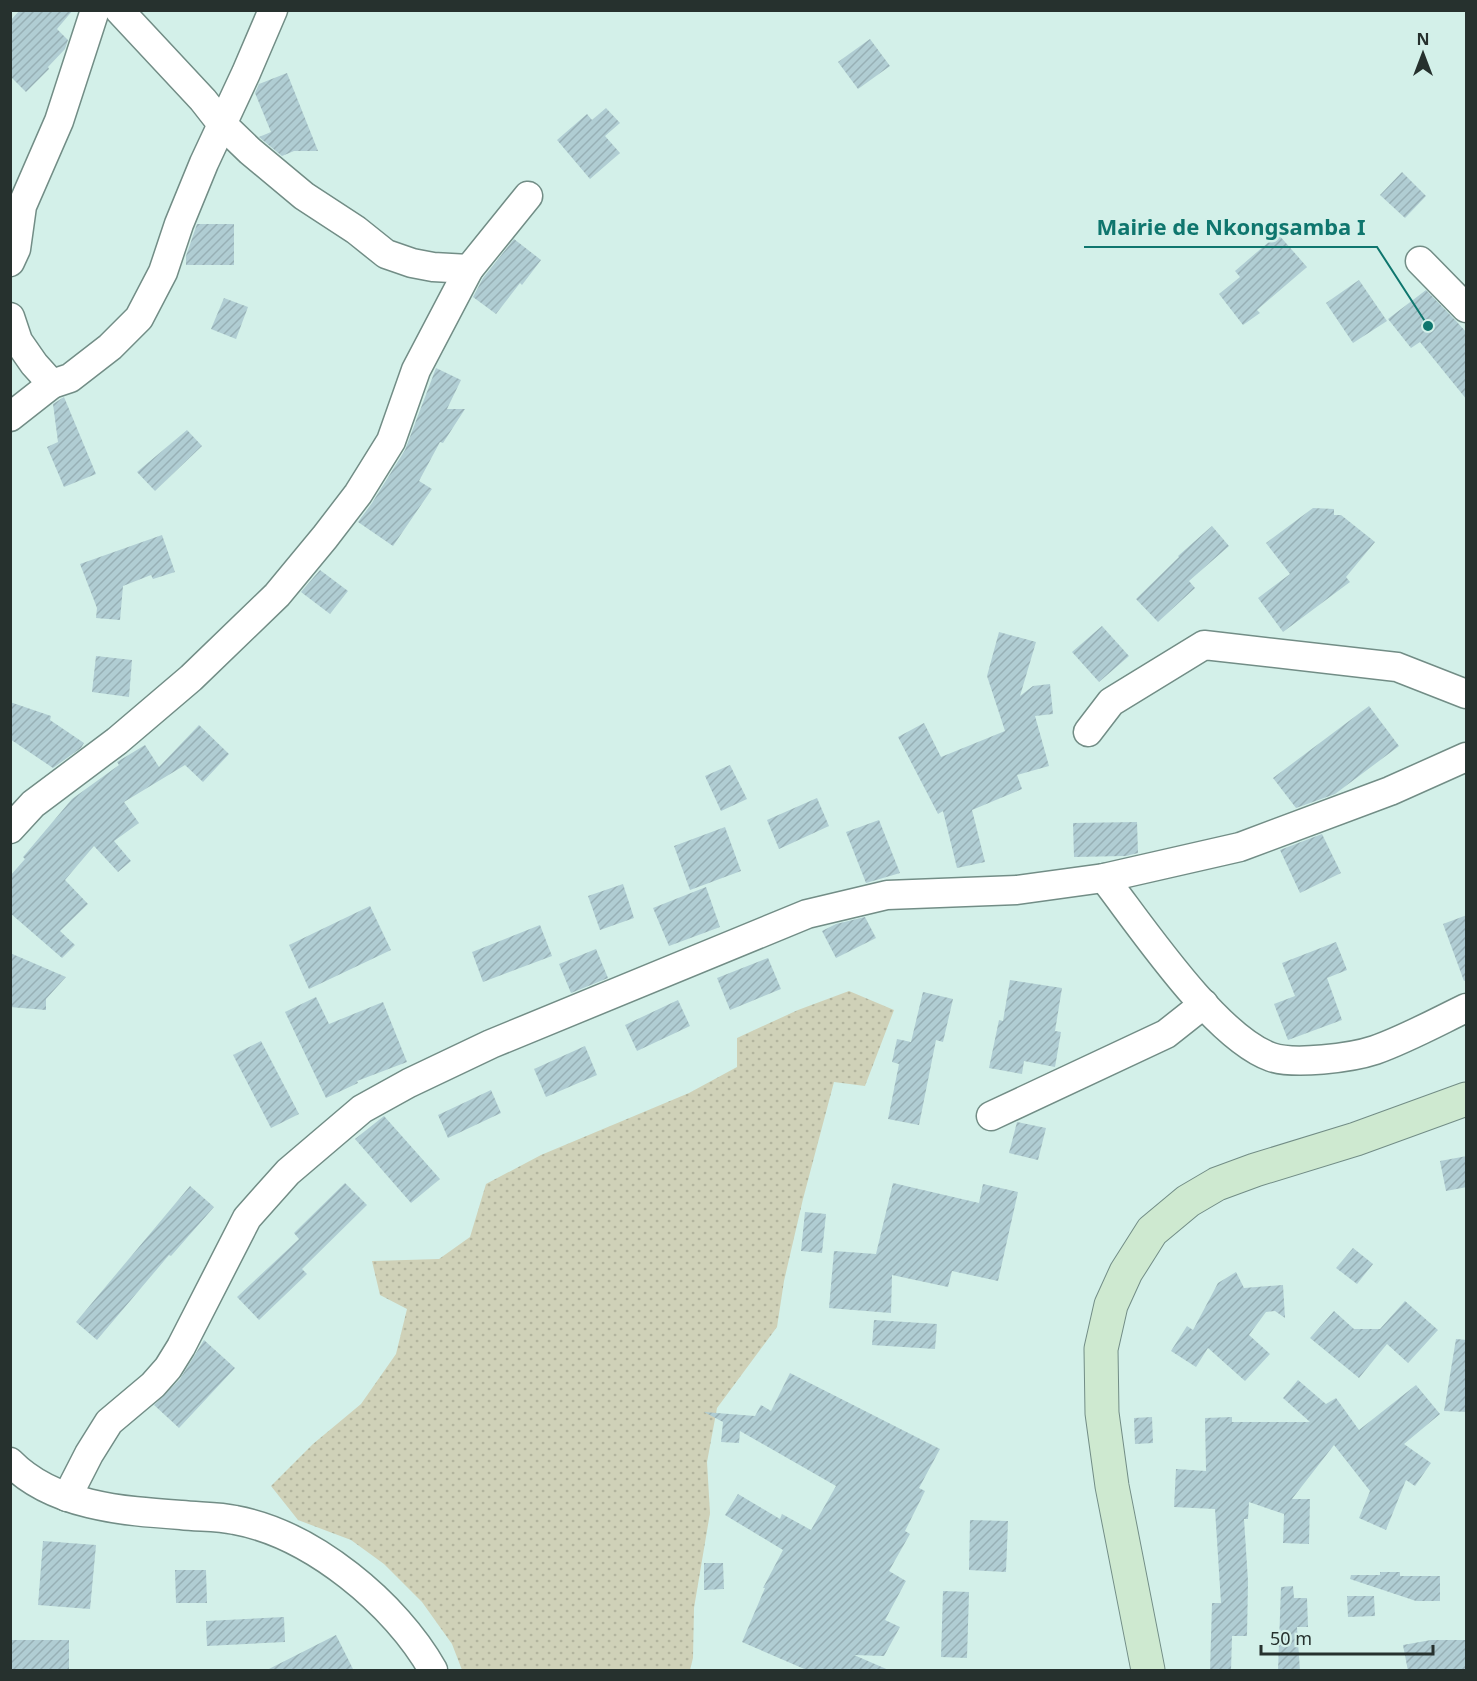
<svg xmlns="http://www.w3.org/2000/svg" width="1477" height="1681" viewBox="0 0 1477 1681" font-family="'Noto Sans',sans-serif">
	<defs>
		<pattern id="grass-dots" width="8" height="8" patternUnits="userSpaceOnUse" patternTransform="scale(1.5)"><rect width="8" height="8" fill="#cfd1b8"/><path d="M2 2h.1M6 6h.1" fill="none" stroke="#b2b49e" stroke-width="1.8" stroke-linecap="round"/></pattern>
		<pattern id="building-hatch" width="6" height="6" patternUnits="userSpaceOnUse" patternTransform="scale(1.5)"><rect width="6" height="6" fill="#b0cdd3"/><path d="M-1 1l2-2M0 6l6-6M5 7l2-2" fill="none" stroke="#97b0b5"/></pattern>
	</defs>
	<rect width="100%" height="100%" fill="#d3f0e9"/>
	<path fill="url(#grass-dots)" d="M849,991L894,1010L865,1086L834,1082L803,1199L784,1281L777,1327L717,1408L707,1462L710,1513L694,1608L693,1658L690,1670H462L452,1644L422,1602L384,1564L351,1540L298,1520L271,1486L313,1444L361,1404L396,1354L407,1309L380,1295L372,1261L439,1259L470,1237L486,1184L541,1155L689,1093L737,1067V1038L798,1010Z"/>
	<g fill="url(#building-hatch)">
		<path d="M20,10H73L57,29L68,40L65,49L48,67L49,69L26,92L10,76V21Z"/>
		<path d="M870,39L890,66L858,89L838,62Z"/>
		<path d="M287,73L318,151H294L282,156L259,137L271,132L255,93L259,84Z"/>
		<path d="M606,108L620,123L605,136L620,153L590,179L557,140L587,114L592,120Z"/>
		<path d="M1402,172L1426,196L1405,218L1380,195Z"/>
		<path d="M197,224H234V265H186V256Z"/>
		<path d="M1278,234L1307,267L1257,310L1260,313L1243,325L1219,294L1240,277L1235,271Z"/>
		<path d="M514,239L541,260L522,285L520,283L496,314L473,297L483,278Z"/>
		<path d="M1359,280L1387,321L1353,343L1326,303Z"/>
		<path d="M1426,290L1457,322L1467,333V400L1420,342L1411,348L1388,319Z"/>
		<path d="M224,298L248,307L236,339L211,329Z"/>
		<path d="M436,368L461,380L447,409H465L443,443L440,442L419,481L432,489L393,546L358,522L372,503L405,450Z"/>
		<path d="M64,397L96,474L64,487L47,447L58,442L53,404Z"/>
		<path d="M187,430L202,446L155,491L137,472Z"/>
		<path d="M1313,508L1334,509V515H1341L1375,542L1346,577L1350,582L1283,632L1258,598L1290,574L1266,543Z"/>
		<path d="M1212,526L1229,546L1189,581L1195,588L1158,622L1136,599L1179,557L1178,556Z"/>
		<path d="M162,535L175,572L153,579L151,575L123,586L120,620L96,618L97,608L80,564Z"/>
		<path d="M320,570L348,591L330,614L301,592Z"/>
		<path d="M1102,626L1129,656L1099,682L1072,652Z"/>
		<path d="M999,632L1036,642L1020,696L1033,686L1050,684L1053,714L1035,716L1049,766L1017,775L1022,789L972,810L985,862L957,868L943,811L938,814L898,737L924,723L941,757L1005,731L987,676Z"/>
		<path d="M96,656L132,660L129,697L92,692Z"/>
		<path d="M10,702L51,716L50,720L84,743L81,748L53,768L10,739Z"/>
		<path d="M1369,706L1399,746L1335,794L1296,808L1273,778Z"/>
		<path d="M199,725L229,754L203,782L185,765L124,802L139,823L114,841L131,861L118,872L94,846L65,880L88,904L60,931L75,945L62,958L10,913V876L25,859L23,857L72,799L119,765L117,762L145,745L159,767Z"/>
		<path d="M730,765L747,799L721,811L705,776Z"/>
		<path d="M817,798L829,826L779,849L767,820Z"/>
		<path d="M879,820L900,873L866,883L846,832Z"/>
		<path d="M1137,822L1138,853L1126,856L1074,857L1073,823Z"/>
		<path d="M725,827L741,871L690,890L674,846Z"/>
		<path d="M1322,834L1341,873L1300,893L1280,850Z"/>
		<path d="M623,884L634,918L600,930L588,896Z"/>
		<path d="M706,887L720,927L669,946L653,908Z"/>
		<path d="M370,906L391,950L309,989L289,945Z"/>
		<path d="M1467,915V980L1464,981L1443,924Z"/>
		<path d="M865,917L876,938L836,958L822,931L836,924Z"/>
		<path d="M540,925L552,956L483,982L472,952Z"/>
		<path d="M1336,942L1347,970L1327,978L1342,1020L1288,1040L1274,1004L1295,996L1282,963Z"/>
		<path d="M596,949L608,978L571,993L559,964Z"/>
		<path d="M10,953L66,977L46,999V1010L10,1007Z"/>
		<path d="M768,958L781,989L730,1010L717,978Z"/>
		<path d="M1010,980L1062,988L1055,1031L1061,1032L1055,1067L1024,1061L1022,1074L989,1068L999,1020L1003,1021Z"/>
		<path d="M923,992L953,999L943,1042L936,1040L919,1125L888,1119L899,1064L892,1062L897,1039L911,1042Z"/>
		<path d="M316,997L329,1024L383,1002L407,1062L357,1081L358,1083L326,1098L285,1012Z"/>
		<path d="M678,1000L690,1026L637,1051L625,1025Z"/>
		<path d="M261,1041L299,1114L271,1128L233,1055Z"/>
		<path d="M585,1046L597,1075L546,1097L534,1069Z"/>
		<path d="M491,1090L501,1113L448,1138L438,1115Z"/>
		<path d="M384,1116L440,1179L411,1203L355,1139Z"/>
		<path d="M1017,1122L1046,1128L1038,1160L1009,1153Z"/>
		<path d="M1467,1156V1187L1446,1191L1440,1161Z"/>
		<path d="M345,1183L367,1205L302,1269L307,1274L259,1320L237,1297L299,1239L294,1233Z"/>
		<path d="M893,1183L979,1203L983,1184L1018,1192L998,1281L952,1271L948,1287L892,1275L891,1313L829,1308L834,1251L876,1254Z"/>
		<path d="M190,1186L214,1207L171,1256L169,1255L97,1340L76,1322Z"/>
		<path d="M805,1212L826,1214L822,1253L801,1251Z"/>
		<path d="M1353,1248L1373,1264L1357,1284L1336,1268Z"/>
		<path d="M1236,1272L1244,1288L1283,1285L1285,1318L1275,1311L1266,1312L1249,1335L1270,1354L1245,1381L1208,1348L1196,1367L1171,1351L1187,1326L1193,1330L1218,1283Z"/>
		<path d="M1405,1301L1438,1330L1408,1363L1387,1344L1359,1378L1310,1338L1334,1311L1354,1329H1380Z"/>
		<path d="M874,1320L937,1324L935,1349L872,1345Z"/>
		<path d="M1456,1339L1467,1340V1412L1444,1411Z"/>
		<path d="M204,1340L235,1368L179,1428L154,1405L180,1379Z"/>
		<path d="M790,1373L940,1449L919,1488L925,1491L905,1531L910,1534L889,1571L906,1581L885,1620L900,1627L884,1656L854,1655L891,1671H809L742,1642L765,1588H763L783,1550L725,1515L738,1494L780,1519L782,1514L811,1530L836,1486L740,1431L739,1443L721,1442L723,1422L704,1412L755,1416L761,1405L771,1411Z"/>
		<path d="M1298,1380L1326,1404L1336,1398L1359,1430L1416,1385L1440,1414L1404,1444L1431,1463L1415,1486L1406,1480L1386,1530L1359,1518L1370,1491L1334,1445L1292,1499H1310L1309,1544L1283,1543L1284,1514L1249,1502L1248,1519H1244L1248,1581L1247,1636H1232L1231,1671H1210L1212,1603H1221L1215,1509L1174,1507L1176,1469L1206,1471L1205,1418L1232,1417V1422H1310L1283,1398Z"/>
		<path d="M1152,1417L1153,1443L1135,1444L1134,1418Z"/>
		<path d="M970,1520L1008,1521L1006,1572L969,1570Z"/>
		<path d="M43,1541L96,1545L90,1609L38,1605Z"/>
		<path d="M704,1563H723L724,1589L704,1590Z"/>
		<path d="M175,1570H206L207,1603H176Z"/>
		<path d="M1380,1572H1400V1576H1440V1601H1416L1350,1579L1351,1575H1380Z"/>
		<path d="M1293,1586L1294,1598H1307L1308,1627H1297L1300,1671H1278L1281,1587Z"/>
		<path d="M943,1591L969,1592L967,1658L941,1657Z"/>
		<path d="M1347,1596H1374L1375,1616L1348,1617Z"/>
		<path d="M284,1617L285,1642L207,1646L206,1621Z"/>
		<path d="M336,1635L354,1671H265Z"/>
		<rect x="10" y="1640" width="59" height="31"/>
		<path d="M1431,1640H1467V1671H1408L1403,1645Z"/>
	</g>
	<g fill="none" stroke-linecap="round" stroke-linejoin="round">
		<defs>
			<g id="street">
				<path d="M119,10L203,100L221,123L250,151L304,196L356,230L386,254L412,263L433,267L469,269"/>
				<path d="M1420,261L1466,308"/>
				<path d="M10,262L16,249L22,206L59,121L95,10"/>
				<path d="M10,317L18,341L34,364L52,384"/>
				<path d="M10,417L52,384L70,378L110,347L139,318L163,272L179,224L204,163L246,73L273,10"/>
				<path d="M1088,732L1111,702L1204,645L1397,667L1466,694"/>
				<path d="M10,829L33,804L117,741L191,678L277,595L325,537L358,494L391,441L416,370L469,269L528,196"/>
				<path d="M1104,878C1141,926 1215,1037 1271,1057C1294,1065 1351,1058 1375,1050C1406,1039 1437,1022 1466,1008"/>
				<path d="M991,1116L1166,1034L1204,1004"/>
				<path d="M10,1462C53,1506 123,1511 181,1515C199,1517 218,1516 235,1520C312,1534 396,1604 433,1670"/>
				<path d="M67,1497L89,1454L109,1422L153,1385L168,1368L181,1347L247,1218L288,1172L362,1109L409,1083L491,1044L807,914L887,895L1017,890L1104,878L1240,847L1390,791L1466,757"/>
			</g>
			<path id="secondary" d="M1148,1670L1112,1486L1102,1413L1101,1349L1111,1305L1126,1272L1152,1231L1188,1201L1217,1184L1255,1170L1356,1139L1466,1099"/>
		</defs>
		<use href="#street" stroke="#728d86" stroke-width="31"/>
		<use href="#secondary" stroke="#728d86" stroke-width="35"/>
		<use href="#street" stroke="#fff" stroke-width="28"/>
		<use href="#secondary" stroke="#cee9d0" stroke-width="33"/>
	</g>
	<path fill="none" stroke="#0f766e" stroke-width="2" d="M1428 326L1377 247H1084"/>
	<circle fill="#0f766e" stroke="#d3f0e9" stroke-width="2" cx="1428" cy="326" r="6"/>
	<g font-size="22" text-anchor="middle" font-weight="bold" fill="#0f766e" stroke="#d3f0e9" stroke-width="5" stroke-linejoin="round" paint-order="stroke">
		<text x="1231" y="235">Mairie de Nkongsamba I</text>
	</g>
	<rect width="1477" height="1681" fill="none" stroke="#26312e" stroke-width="24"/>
	<g transform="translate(1423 54)" stroke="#d3f0e9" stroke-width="4.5" paint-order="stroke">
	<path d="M0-4.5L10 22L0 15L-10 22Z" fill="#26312e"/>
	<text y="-9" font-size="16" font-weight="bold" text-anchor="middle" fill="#26312e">N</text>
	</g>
	<path d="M1261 1645v9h172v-9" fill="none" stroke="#26312e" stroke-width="3"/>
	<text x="1270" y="1645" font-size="18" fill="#26312e" stroke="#d3f0e9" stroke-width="4.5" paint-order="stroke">50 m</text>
</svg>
